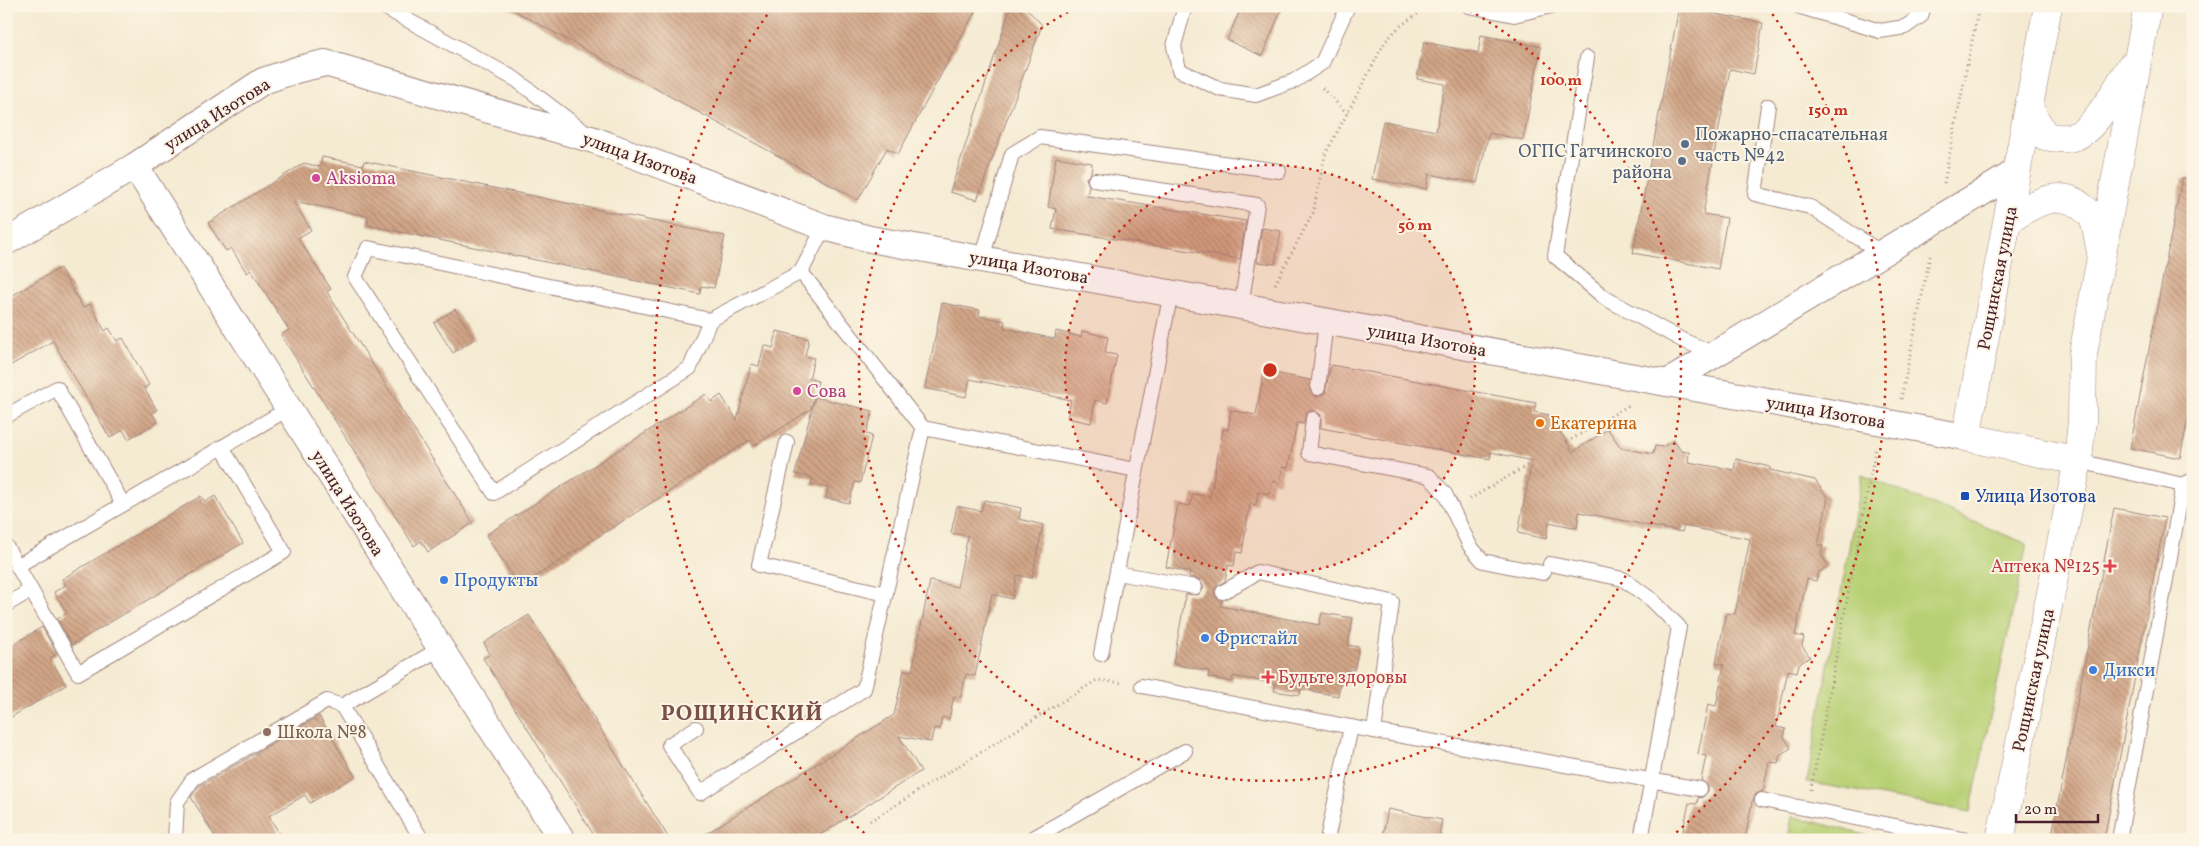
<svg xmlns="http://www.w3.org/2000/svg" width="2199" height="846" viewBox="0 0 2199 846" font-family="Vollkorn,serif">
	<defs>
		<pattern id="building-back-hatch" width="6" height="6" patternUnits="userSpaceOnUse" patternTransform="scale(1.25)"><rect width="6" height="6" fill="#d2a687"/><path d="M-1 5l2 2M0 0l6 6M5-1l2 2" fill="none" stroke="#ac876f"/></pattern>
	</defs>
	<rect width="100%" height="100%" fill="#fcf5e5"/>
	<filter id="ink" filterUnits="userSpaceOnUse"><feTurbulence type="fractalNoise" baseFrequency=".02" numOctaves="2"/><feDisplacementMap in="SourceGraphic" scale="10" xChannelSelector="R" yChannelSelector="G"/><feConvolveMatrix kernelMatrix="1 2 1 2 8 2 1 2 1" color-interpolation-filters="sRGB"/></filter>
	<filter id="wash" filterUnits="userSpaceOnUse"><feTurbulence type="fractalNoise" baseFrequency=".0096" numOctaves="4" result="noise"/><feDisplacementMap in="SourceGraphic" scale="20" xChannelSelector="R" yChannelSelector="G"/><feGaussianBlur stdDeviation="1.12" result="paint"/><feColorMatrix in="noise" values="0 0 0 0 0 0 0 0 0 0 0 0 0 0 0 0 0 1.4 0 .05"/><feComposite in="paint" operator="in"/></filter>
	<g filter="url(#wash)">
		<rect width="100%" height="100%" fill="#f5ebd3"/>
		<g fill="#b8d075" stroke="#817850">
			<path d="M1862,475L2027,544L1970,812L1807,782Z"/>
			<path d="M1792,816L1884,840H1788Z"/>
		</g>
		<g id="blocks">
			<g fill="url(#building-back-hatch)">
				<path d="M506,6H978L898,154L887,148L858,200Z"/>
				<path d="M1011,6H1024L1042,25L977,200L950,192Z"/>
				<path d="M1242,6H1283L1262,56L1227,40Z"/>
				<path d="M1679,7L1763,23L1754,74L1730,69L1703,214L1727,218L1718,269L1633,253Z"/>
				<path d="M1481,35L1541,47L1523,140L1489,133L1477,183L1429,174L1426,189L1372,179L1383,121L1436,131L1445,84L1417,79L1424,42L1478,53Z"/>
				<path d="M322,157L363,165L364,161L725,236L714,288L701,286L700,294L367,225L368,216L293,201L311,230L298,238L331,289L327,292L473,523L428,552L421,541L414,546L331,414L281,335L289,330L251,270L247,273L231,248L226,251L208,223L304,163L320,167Z"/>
				<path d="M1056,157L1092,163L1091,173L1086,178L1089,186L1087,196L1246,221L1240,259L1052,229L1056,209L1048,207Z"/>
				<path d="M2182,178L2193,179V394L2180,458L2130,448Z"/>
				<path d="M1262,228L1281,231L1275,264L1257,262Z"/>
				<path d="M60,268L83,308L90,304L105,331L109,328L117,341L123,338L149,385L144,388L157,410L152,413L158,422L128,439L123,430L110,438L53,341L6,368V299Z"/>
				<path d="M942,303L980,310L979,316L1005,321L1004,328L1055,339L1056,331L1081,337L1082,331L1108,337L1105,353L1117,355L1107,403L1095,400L1091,423L1067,418L1071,400L970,379L966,397L925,388Z"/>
				<path d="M455,309L474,339L453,353L434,323Z"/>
				<path d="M777,331L809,339L805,356L814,358L809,379L818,381L811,409L754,446L750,440L519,587L486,535L706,394L711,402L721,395L737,420L751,364L759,366L764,345L773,348Z"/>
				<path d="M1331,365L1536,403L1534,412L1549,415L1573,452L1608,429L1621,448L1653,454L1655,446L1663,447L1674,440L1681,451L1689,452L1688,462L1734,470L1736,459L1770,467V470L1815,480L1828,498L1818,545L1823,546L1821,554L1828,566L1818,573L1816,581L1807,579L1795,635L1804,637L1802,646L1810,657L1799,664L1797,672L1788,670L1776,727L1786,729L1784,737L1791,748L1780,755L1778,763L1769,762L1763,791L1756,794L1752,802L1745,840H1681L1689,803L1697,804L1698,798L1703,797L1708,791V786L1701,780L1706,756L1698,754L1708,704L1716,706L1724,665L1716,663L1726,613L1735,614L1750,539L1684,526L1682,532L1579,512L1577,528L1549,522L1546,539L1518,533L1532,461L1491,452L1490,459L1321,428V415L1314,410L1309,411L1306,414L1304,424L1297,423L1288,468L1283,467L1280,483L1273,481L1270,494L1258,492L1256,505L1250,504L1242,553L1236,552L1234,566L1228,565L1225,581L1216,587L1214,592L1216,597L1222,600L1220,606L1319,625L1322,613L1353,618L1348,645L1359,647L1354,670L1349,669L1346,685L1340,684L1338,696L1301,689L1300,695L1274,691L1276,684L1233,676L1232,682L1208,677L1209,671L1173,664L1186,594L1198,595L1204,588L1200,580L1189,577L1190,572L1166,567L1178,504L1190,506L1193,494L1210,497L1223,429L1228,430L1231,410L1256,415L1264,371L1310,380V391L1317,397L1325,393Z"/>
				<path d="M815,397L873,411L866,434L872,436L860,483L855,482L849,503L826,498L828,488L811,484L813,478L795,474Z"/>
				<path d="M201,496L205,502L215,496L243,543L72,645L57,619L67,613L54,592L66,585L62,579Z"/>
				<path d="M984,500L1021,508L1019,519L1043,525L1032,578L1017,575L1012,599L992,594L975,676L966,674L961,697L954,696L949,719L942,717L940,729L934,728L931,742L899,736L921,771L812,840H696L894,715L904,670L912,671L930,581L957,587L968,536L951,533L957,506L981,511Z"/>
				<path d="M2114,508L2165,518L2104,840H2051Z"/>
				<path d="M529,615L670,840H597L522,720L483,658L490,654L484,643Z"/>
				<path d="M42,627L57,654L50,658L66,685L6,720V649Z"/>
				<path d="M319,716L355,776L310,803L305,795L269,816L283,840H217L191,797L198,787Z"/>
				<path d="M1388,809L1442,820L1438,840H1382Z"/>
			</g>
		</g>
	</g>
	<g filter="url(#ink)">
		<use href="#blocks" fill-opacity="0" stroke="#a0857f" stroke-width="1"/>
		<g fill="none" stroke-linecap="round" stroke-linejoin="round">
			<defs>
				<g id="lane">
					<path d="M382,6L515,79L582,130"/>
					<path d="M1185,6L1174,46L1179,70L1220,89L1256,95L1294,81L1322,63L1348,6"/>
					<path d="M1469,6L1514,15L1551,6"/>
					<path d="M1798,6L1880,31L1905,27L1921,16L1924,6"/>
					<path d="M1587,58L1555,256L1605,298L1682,340L1715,354"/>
					<path d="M1768,106L1755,194L1810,207L1882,253"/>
					<path d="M1095,180L1257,205L1241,306"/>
					<path d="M982,259L1012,154L1040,137L1279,171"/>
					<path d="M801,272L923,428"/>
					<path d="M710,320L690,368L494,493L355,277L368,248L710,320L801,272L824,227"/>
					<path d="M1318,388L1326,322"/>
					<path d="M6,416L57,388L123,504"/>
					<path d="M1313,419L1309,453L1429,476L1445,494L1470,546L1483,561L1543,573"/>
					<path d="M787,442L759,565L886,594"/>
					<path d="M2078,461L2183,485L2193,480"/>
					<path d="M6,546L31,590L6,605"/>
					<path d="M1550,564L1623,579L1652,600L1679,627L1641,840"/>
					<path d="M17,566L288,409"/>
					<path d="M1117,573L1195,587"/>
					<path d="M31,590L78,673L284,552L222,447"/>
					<path d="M1223,592L1258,572L1392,602L1374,731"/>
					<path d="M1101,654L1171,292"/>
					<path d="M1142,686L1351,727L1700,789"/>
					<path d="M342,706L422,840"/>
					<path d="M696,728L669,745L700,793L864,689L923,428L1136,470"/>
					<path d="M1762,800L1967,840"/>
					<path d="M175,840L177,802L193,779L327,701L342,706L441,648"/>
					<path d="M1030,840L1185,751"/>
					<path d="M1327,840L1351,727"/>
					<path d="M2119,840L2183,485"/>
				</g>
				<g id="street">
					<path d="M135,166L562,840"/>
					<path d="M6,242L135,166L263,81L299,69L325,63L594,140L824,227L870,239L1966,437"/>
					<path d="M1667,383L2016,172"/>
				</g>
				<g id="secondary">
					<path d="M2048,6L1966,437L2078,461"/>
					<path d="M2030,110L2045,136C2056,138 2065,140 2076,136C2096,128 2119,85 2130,67"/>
					<path d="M2008,221C2027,207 2059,186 2082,207C2086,210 2091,214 2093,218C2097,227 2098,239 2100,248"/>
					<path d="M2000,840L2078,461L2082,420L2083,354L2148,6"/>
				</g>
			</defs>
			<use href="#lane" stroke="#a0857f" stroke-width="16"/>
			<use href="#street" stroke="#a0857f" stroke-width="28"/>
			<use href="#secondary" stroke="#a0857f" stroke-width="29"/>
			<g stroke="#a0857f" stroke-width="3" stroke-dasharray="1 4" stroke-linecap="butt">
				<path d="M1322,88L1347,113"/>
				<path d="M1944,183L1979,6"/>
				<path d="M1275,284L1313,213L1325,155L1385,42L1399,27L1429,6"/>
				<path d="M1901,399L1930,256"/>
				<path d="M1567,442L1631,404"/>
				<path d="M1470,499L1528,465"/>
				<path d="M1811,790L1876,447"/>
				<path d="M870,821L1097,680L1122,683"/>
				<path d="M1802,840L1804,828"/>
			</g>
			<use href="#lane" stroke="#fff" stroke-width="14"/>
			<use href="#street" stroke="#fff" stroke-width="26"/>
			<use href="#secondary" stroke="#fff" stroke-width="28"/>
		</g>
	</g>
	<circle cx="1270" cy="370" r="205" fill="#c8321e" fill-opacity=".12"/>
	<g fill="none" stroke="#c8321e" stroke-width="2.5" stroke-dasharray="2.5 5">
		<circle cx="1270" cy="370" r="205"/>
		<path d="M1463 7A411 411 0 1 1 1077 7"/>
		<path d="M870 838A616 616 0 0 1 772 8M1768 8A616 616 0 0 1 1670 838"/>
	</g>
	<g fill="#5c6f8a" stroke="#fcf5e5" stroke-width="2">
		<circle cx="1685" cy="144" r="5"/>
		<circle cx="1682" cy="161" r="5"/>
	</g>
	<g fill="#d1479c" stroke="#fcf5e5" stroke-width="2">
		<circle cx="316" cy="178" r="5"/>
		<circle cx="797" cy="391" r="5"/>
	</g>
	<circle fill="#e8710a" stroke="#fcf5e5" stroke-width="2" cx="1540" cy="423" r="5"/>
	<rect fill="#1a4fb4" stroke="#fcf5e5" stroke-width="2" x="1960" y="491" width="10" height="10" rx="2.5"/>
	<g fill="#e0444e" stroke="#fcf5e5" stroke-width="2">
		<path d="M2107.5 558.5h5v5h5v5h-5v5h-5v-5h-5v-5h5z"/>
		<path d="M1265.5 669.5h5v5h5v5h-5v5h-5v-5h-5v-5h5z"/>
	</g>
	<g fill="#3f7fe0" stroke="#fcf5e5" stroke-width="2">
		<circle cx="444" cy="580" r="5"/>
		<circle cx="1205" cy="638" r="5"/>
		<circle cx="2093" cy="670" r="5"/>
	</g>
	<circle fill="#8d6e63" stroke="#fcf5e5" stroke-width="2" cx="267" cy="732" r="5"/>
	<g text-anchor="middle" stroke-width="4" stroke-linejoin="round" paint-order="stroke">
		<g font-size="18" fill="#4a1f2b" stroke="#fcf5e5">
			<text transform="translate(217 114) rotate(-32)" y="6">улица Изотова</text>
			<text transform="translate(640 158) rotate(20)" y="6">улица Изотова</text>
			<text transform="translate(1029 267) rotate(10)" y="6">улица Изотова</text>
			<text transform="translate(1997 278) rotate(-79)" y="6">Рощинская улица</text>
			<text transform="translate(1427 340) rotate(10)" y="6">улица Изотова</text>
			<text transform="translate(1826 412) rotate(10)" y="6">улица Изотова</text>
			<text transform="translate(348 503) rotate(58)" y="6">улица Изотова</text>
			<text transform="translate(2033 680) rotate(-78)" y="6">Рощинская улица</text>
		</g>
		<g font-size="18" fill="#4e5e75" stroke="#fcf5e5" text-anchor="start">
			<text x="1695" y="140">Пожарно-спасательная<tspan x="1695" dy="21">часть №42</tspan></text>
			<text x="1672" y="157" text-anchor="end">ОГПС Гатчинского<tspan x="1672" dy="21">района</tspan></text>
		</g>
		<g font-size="18" fill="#b23c85" stroke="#fcf5e5" text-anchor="start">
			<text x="326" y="184">Aksioma</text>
			<text x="807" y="397">Сова</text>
		</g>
		<g font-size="18" fill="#c56008" stroke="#fcf5e5" text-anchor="start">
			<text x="1550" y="429">Екатерина</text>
		</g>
		<g font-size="18" fill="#164399" stroke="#fcf5e5" text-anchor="start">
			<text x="1975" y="502">Улица Изотова</text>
		</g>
		<g font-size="18" fill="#be3a42" stroke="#fcf5e5" text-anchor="end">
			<text x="2100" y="572">Аптека №125</text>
			<text x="1278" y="683" text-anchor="start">Будьте здоровы</text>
		</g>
		<g font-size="18" fill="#366cbe" stroke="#fcf5e5" text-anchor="start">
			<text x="454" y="586">Продукты</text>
			<text x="1215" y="644">Фристайл</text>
			<text x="2103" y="676">Дикси</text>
		</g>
		<g font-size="18" fill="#785e54" stroke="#fcf5e5" text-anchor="start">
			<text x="277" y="738">Школа №8</text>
		</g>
		<g font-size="22" font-weight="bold" letter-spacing="1" fill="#7a4e4b" stroke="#fcf5e5">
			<text x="742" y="720">РОЩИНСКИЙ</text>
		</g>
	</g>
	<circle cx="1270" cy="370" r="8" fill="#c8321e" stroke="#fcf5e5" stroke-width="2.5"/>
	<g font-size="15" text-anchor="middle" font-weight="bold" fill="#c8321e" stroke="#fcf5e5" stroke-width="4" stroke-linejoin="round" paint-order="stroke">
		<text x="1561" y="85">100 m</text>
		<text x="1828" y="115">150 m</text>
		<text x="1415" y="230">50 m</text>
	</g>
	<rect width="2199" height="846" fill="none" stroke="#fcf5e5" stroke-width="25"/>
	<path d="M2016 814v8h82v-8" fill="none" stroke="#4a1f2b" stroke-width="2.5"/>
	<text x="2024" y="814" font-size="15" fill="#4a1f2b" stroke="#fcf5e5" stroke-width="4" paint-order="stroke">20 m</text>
</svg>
